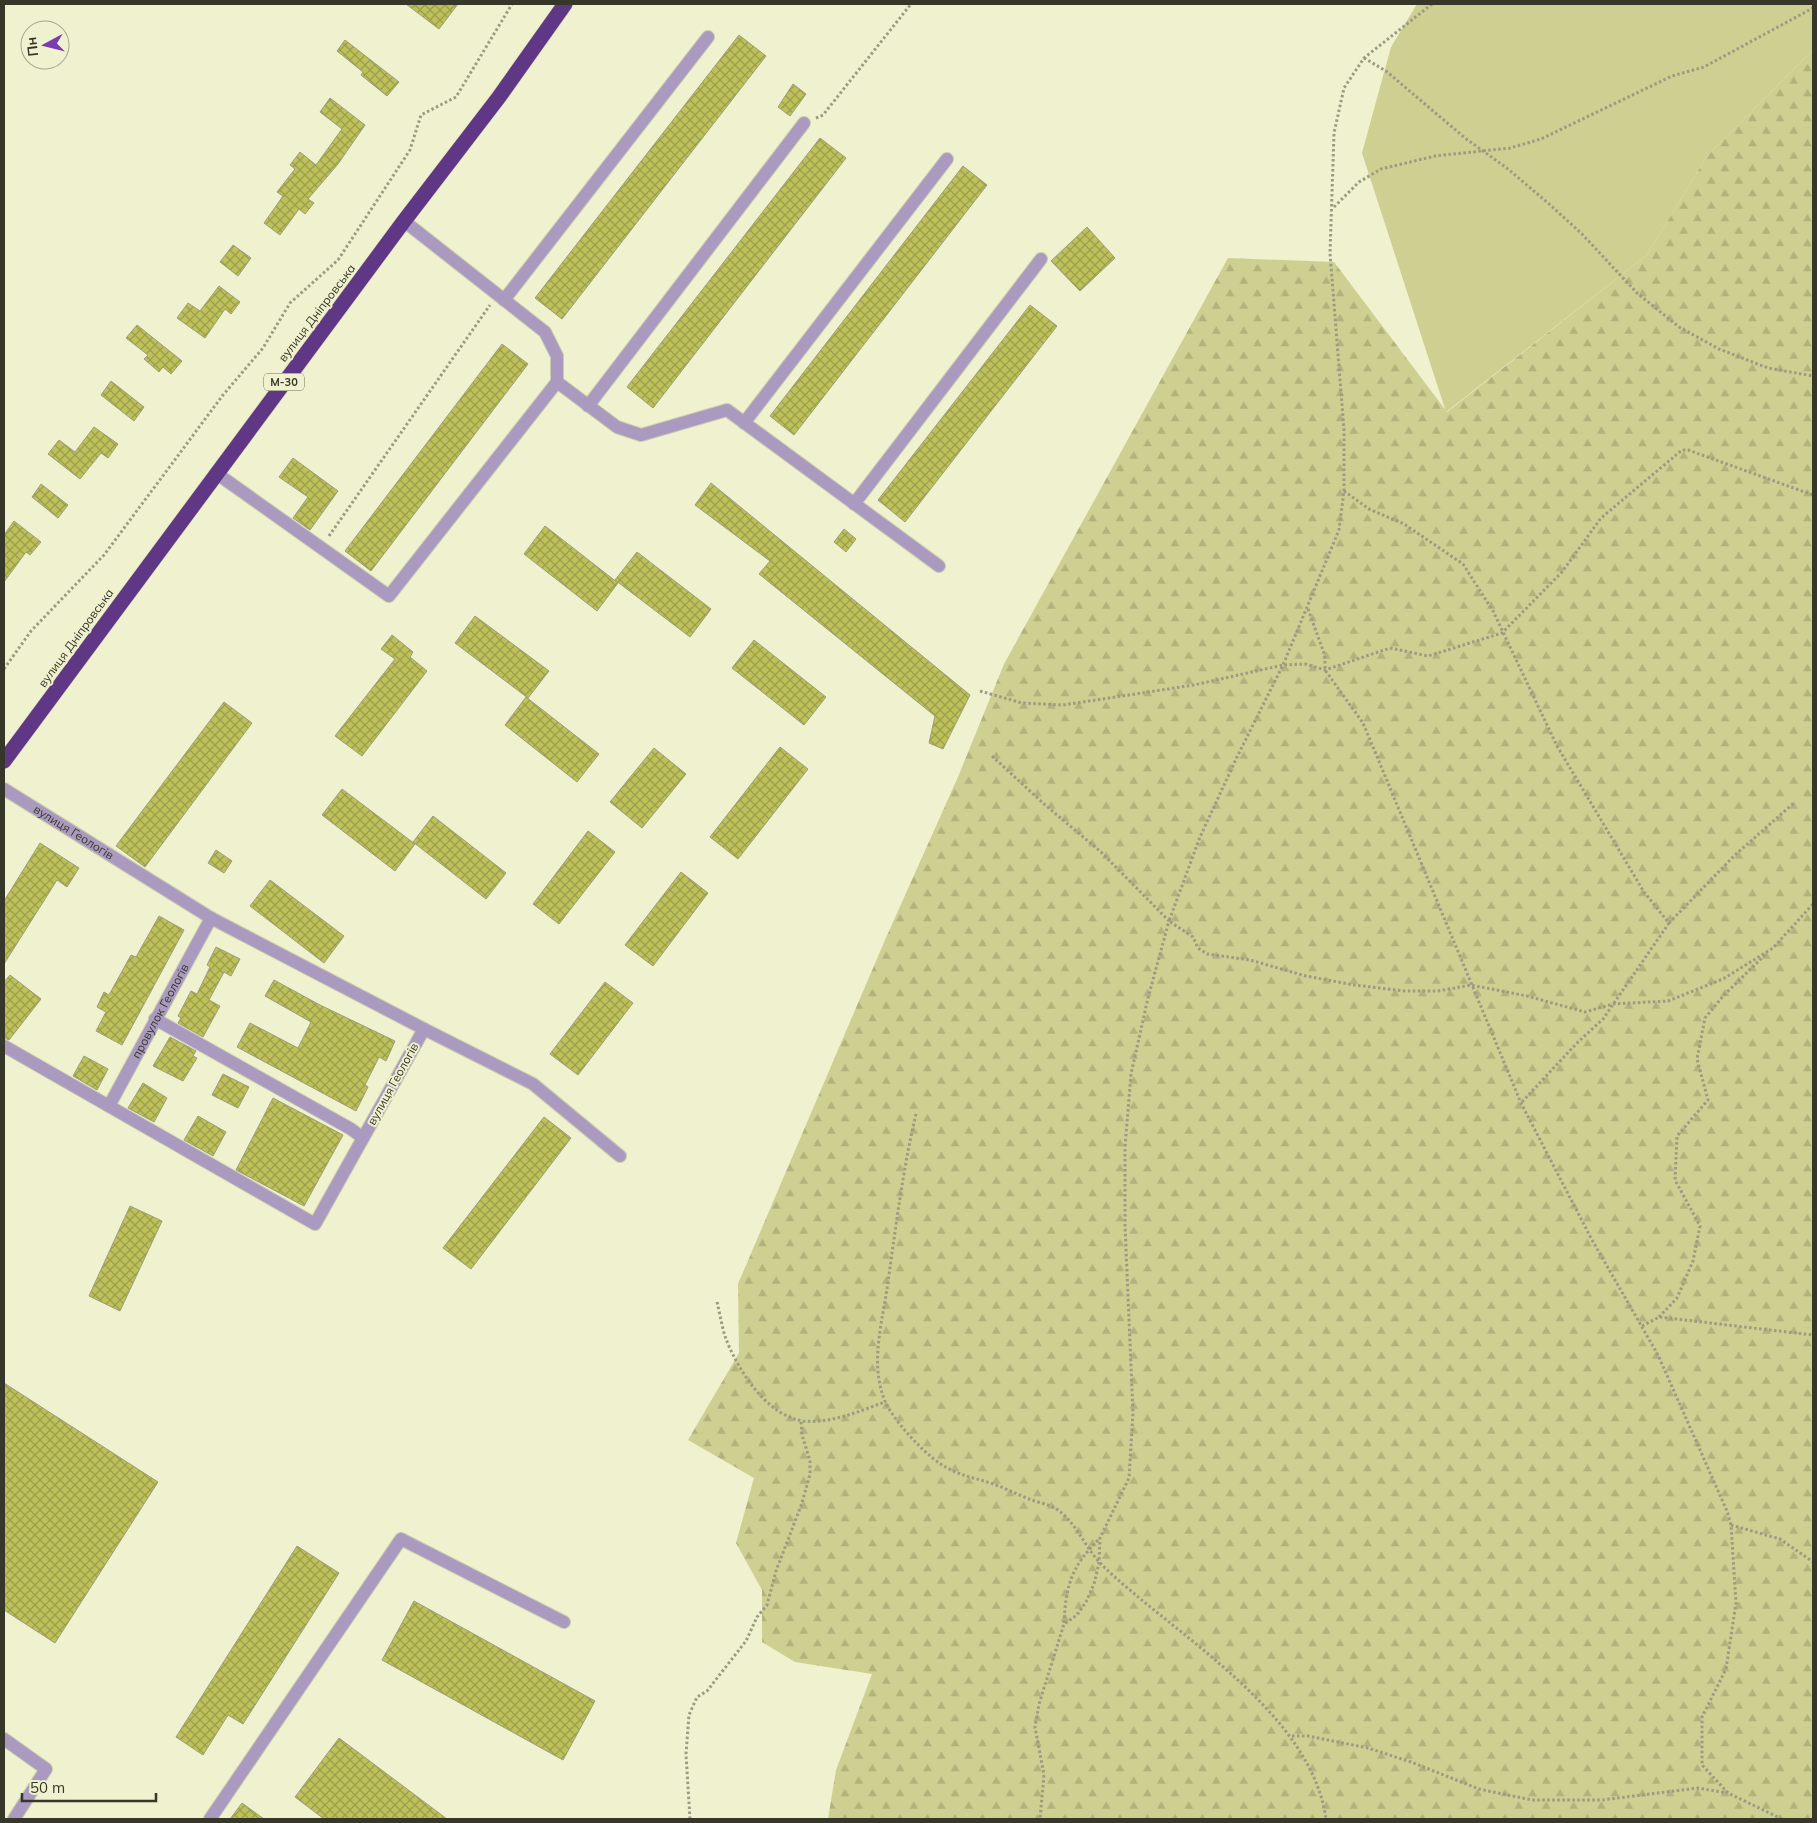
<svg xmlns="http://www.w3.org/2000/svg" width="1817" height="1823" viewBox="0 0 1817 1823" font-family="Mulish,sans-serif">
	<defs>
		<pattern id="forest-firs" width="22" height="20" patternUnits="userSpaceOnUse" patternTransform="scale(1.25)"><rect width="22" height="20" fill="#cdd090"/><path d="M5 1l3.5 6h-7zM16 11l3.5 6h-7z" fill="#b1b37c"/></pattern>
		<pattern id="building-cross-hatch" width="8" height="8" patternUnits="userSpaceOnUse" patternTransform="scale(1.25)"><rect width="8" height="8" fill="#bec159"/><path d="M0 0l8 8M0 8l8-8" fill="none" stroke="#9b9e4a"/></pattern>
	</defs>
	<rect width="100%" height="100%" fill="#eff1cf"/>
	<path fill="#cdd090" d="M1417,4H1813V50L1707,156L1647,255L1446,412L1362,153L1391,47Z"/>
	<path fill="url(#forest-firs)" d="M1813,50V1819H828L836,1770L872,1674L795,1662L762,1642V1590L736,1543L754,1478L688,1440L739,1353L738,1284L885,940L958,777L1004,664L1228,258L1334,262L1447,412L1647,255L1707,156Z"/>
	<g fill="url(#building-cross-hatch)" stroke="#9c9e7e">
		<path d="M406,4H458L439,29Z"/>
		<path d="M739,35L766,56L562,319L535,298Z"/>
		<path d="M345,40L399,82L387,96L361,75L363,72L337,51Z"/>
		<path d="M793,84L806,94L790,116L778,107Z"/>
		<path d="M330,98L365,125L338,164L308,199L314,203L305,214L299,209L280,235L264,223L283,196L277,192L295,169L290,165L300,152L316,165L342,129L320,112Z"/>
		<path d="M820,138L846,158L653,408L627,387Z"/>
		<path d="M963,166L987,185L794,435L770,416Z"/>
		<path d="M1087,227L1115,258L1080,291L1051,261Z"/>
		<path d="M233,245L251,258L238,276L220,262Z"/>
		<path d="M219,286L240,302L231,314L225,309L205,338L177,318L188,303L200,311Z"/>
		<path d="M1030,305L1057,326L905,522L878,500Z"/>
		<path d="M137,325L182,361L171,374L163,367L159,372L144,359L148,355L126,338Z"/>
		<path d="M502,344L528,364L371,571L345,551Z"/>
		<path d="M111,381L144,407L134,421L101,395Z"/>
		<path d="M94,427L118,444L108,458L101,453L80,479L48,454L59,440L75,452Z"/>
		<path d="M293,458L338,491L310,530L293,518L308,497L279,477Z"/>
		<path d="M711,483L970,695L943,749L929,743L935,716L759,574L770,561L695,505Z"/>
		<path d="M41,484L68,505L58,518L32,497Z"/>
		<path d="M14,521L41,542L30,555L26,552L4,582V535Z"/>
		<path d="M545,526L618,583L597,611L524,554Z"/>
		<path d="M844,529L856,539L846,552L834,542Z"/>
		<path d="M637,552L711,609L690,637L615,580Z"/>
		<path d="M475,616L549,671L528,698L455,643Z"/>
		<path d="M392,635L413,652L410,657L427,671L362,756L335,736L395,659L381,649Z"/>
		<path d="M754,640L826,697L804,725L732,668Z"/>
		<path d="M526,697L599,754L577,782L505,725Z"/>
		<path d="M224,702L252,723L145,867L116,846Z"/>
		<path d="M780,747L808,769L738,859L710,837Z"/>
		<path d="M654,748L686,774L642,828L610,802Z"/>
		<path d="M342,789L415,844L395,871L322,815Z"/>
		<path d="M433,816L506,873L486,899L413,842Z"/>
		<path d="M588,831L615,852L559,924L533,904Z"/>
		<path d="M40,843L79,868L67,887L57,880L4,964V901Z"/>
		<path d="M216,850L232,861L224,873L208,863Z"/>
		<path d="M681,872L708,893L653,966L625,945Z"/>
		<path d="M270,880L344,936L324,963L250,906Z"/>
		<path d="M159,916L184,930L122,1045L96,1031L106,1012L97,1007L104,992L109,995L131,955L136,957Z"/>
		<path d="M216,947L240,959L231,976L224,972L209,1000L220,1006L203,1037L178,1023L181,1018L178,1016L191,991L197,994L210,967L207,965Z"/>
		<path d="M10,975L41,999L9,1040L4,1038V982Z"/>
		<path d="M274,980L320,1005L395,1041L386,1061L379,1057L365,1085L368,1087L356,1111L237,1047L250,1023L298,1048L311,1022L265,996Z"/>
		<path d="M605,982L633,1003L578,1075L550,1054Z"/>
		<path d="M170,1037L196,1051L193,1056L197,1058L183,1081L153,1066Z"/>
		<path d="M84,1056L108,1069L97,1090L73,1076Z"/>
		<path d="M223,1074L249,1087L238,1108L212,1095Z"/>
		<path d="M143,1083L167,1098L154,1122L128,1108Z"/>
		<path d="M273,1098L343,1135L304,1206L236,1170Z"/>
		<path d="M198,1116L226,1132L213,1156L184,1140Z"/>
		<path d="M544,1117L571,1138L471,1269L443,1248Z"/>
		<path d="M130,1206L162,1221L120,1311L89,1296Z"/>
		<path d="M4,1383L158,1482L55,1643L4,1610Z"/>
		<path d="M297,1546L339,1573L243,1724L228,1715L203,1755L176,1737Z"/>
		<path d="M414,1601L595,1701L563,1760L382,1660Z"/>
		<path d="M339,1738L447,1819H324L295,1797Z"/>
		<path d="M242,1803L264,1819H230Z"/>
	</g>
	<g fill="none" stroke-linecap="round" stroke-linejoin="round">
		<defs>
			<g id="minor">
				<path d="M404,221L545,332L557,356V382L617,427L641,435L727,410L939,566"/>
				<path d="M504,300L708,37"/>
				<path d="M588,406L804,123"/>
				<path d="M744,423L947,159"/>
				<path d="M216,473L389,596L557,382"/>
				<path d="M854,504L1041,259"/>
				<path id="s1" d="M4,789L211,918L424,1029L315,1224L4,1046"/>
				<path d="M155,1019L351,1129L363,1138"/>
				<path d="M424,1029L533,1084L620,1156"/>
				<path id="s2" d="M109,1106L211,918"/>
				<path d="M4,1739L46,1769L14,1819"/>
				<path d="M210,1819L401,1539L564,1622"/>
			</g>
			<path id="highway" d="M4,761L404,221L499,97L565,4"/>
		</defs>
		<use href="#minor" stroke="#caccae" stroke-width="14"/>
		<use href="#highway" stroke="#caccae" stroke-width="16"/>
		<g stroke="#9a9b82" stroke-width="3" stroke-dasharray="2.5 2.5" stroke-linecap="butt">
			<path d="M1432,4L1364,58L1344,88L1334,133L1330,253L1344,430V491L1339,530L1283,665L1237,757L1200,837L1169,921L1193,937L1198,948L1207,954L1250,960L1306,976L1354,985L1405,991H1438L1471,985L1527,996L1585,1012L1613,1004L1668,1001L1723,979L1773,948L1813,904"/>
			<path d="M1364,58L1386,71L1465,138L1508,169L1548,203L1582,234L1637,293L1679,327L1719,349L1768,368L1813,376"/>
			<path d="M816,118L823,115L911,4"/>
			<path d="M1334,207L1359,182L1381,169L1435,156L1510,148L1541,139L1672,76L1704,67L1813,8"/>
			<path d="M1344,491L1369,509L1404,524L1463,564L1493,611L1557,746L1644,892L1669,923L1603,1019L1576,1044L1521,1103"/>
			<path d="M329,536L490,305"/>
			<path d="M1308,609L1325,656V670L1363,723L1521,1103L1592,1240L1658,1355L1727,1511L1731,1525L1736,1603L1726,1669L1702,1717V1765L1728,1793L1782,1819"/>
			<path d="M4,669L31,631L104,555L223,395L263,348L290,303L338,260L410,150L421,115L456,97L512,4"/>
			<path d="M980,691L1022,703L1063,705L1194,685L1283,665L1305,664L1325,670L1390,648L1428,656L1502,633L1562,572L1601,518L1682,450H1688L1813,495"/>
			<path d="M992,756L1044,804L1101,852L1169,921L1148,998L1131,1074L1125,1147V1225L1133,1413L1129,1478L1100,1538L1099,1563L1094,1584L1086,1602L1077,1615L1064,1624L1039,1704L1035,1727L1044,1775L1040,1819"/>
			<path d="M1669,923L1735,855L1795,802"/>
			<path d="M916,1114C903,1169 896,1225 888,1282C883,1320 869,1363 885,1401C893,1420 922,1451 939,1463C959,1476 969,1476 990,1483C1003,1487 1016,1494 1029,1499C1037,1502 1047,1504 1055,1508C1077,1522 1084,1547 1102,1565C1174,1635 1311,1711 1326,1819"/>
			<path d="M717,1302C720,1314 722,1328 726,1339C738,1370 767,1416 803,1421C830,1424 860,1411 885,1402"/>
			<path d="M1659,1317L1677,1298L1693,1261L1700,1226L1675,1180L1677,1136L1708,1100L1697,1059L1705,1018L1724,995L1767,953"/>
			<path d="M1642,1326L1659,1317L1813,1335"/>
			<path d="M1731,1525L1780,1539L1813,1562"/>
			<path d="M1064,1623C1066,1583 1072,1566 1100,1538"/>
			<path d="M1292,1736H1308L1368,1748L1411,1762L1479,1789L1532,1800H1602L1698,1788L1727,1793"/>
			<path d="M690,1819L686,1754L689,1715L697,1697L707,1691L746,1641L757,1617L767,1605L776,1571L802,1503L810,1474V1461L802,1435L801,1421"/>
		</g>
		<use href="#minor" stroke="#aa9ac0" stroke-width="12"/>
		<use href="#highway" stroke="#5f3785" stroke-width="15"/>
	</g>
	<g text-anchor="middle" stroke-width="4" stroke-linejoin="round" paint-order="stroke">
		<rect fill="#eff1cf" stroke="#6e6e5b" stroke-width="1" x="264" y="373.5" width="40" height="17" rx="4"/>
		<g font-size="11" font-weight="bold" fill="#363629">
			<text x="284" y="386">М-30</text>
		</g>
		<g font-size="12" fill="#363629" stroke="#eff1cf">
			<text transform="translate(317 313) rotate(-53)" y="4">вулиця Дніпровська</text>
			<text transform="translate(76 638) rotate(-54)" y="4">вулиця Дніпровська</text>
			<text dy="4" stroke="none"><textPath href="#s1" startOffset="82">вулиця Геологів</textPath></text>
			<text dy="4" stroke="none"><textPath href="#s2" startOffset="108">провулок Геологів</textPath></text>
			<text transform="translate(393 1084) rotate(-61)" y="4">вулиця Геологів</text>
		</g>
	</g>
	<rect width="1817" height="1823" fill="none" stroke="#363629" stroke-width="10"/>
	<g transform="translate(45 45) rotate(263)"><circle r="24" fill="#eff1cf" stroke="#a5a68d"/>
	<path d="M0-4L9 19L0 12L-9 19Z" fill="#7a3cb1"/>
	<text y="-8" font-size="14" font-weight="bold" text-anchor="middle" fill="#363629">Пн</text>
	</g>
	<path d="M22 1793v8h134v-8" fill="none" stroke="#363629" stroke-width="2.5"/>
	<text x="30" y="1793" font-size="15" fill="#363629" stroke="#eff1cf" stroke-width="4" paint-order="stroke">50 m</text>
</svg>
